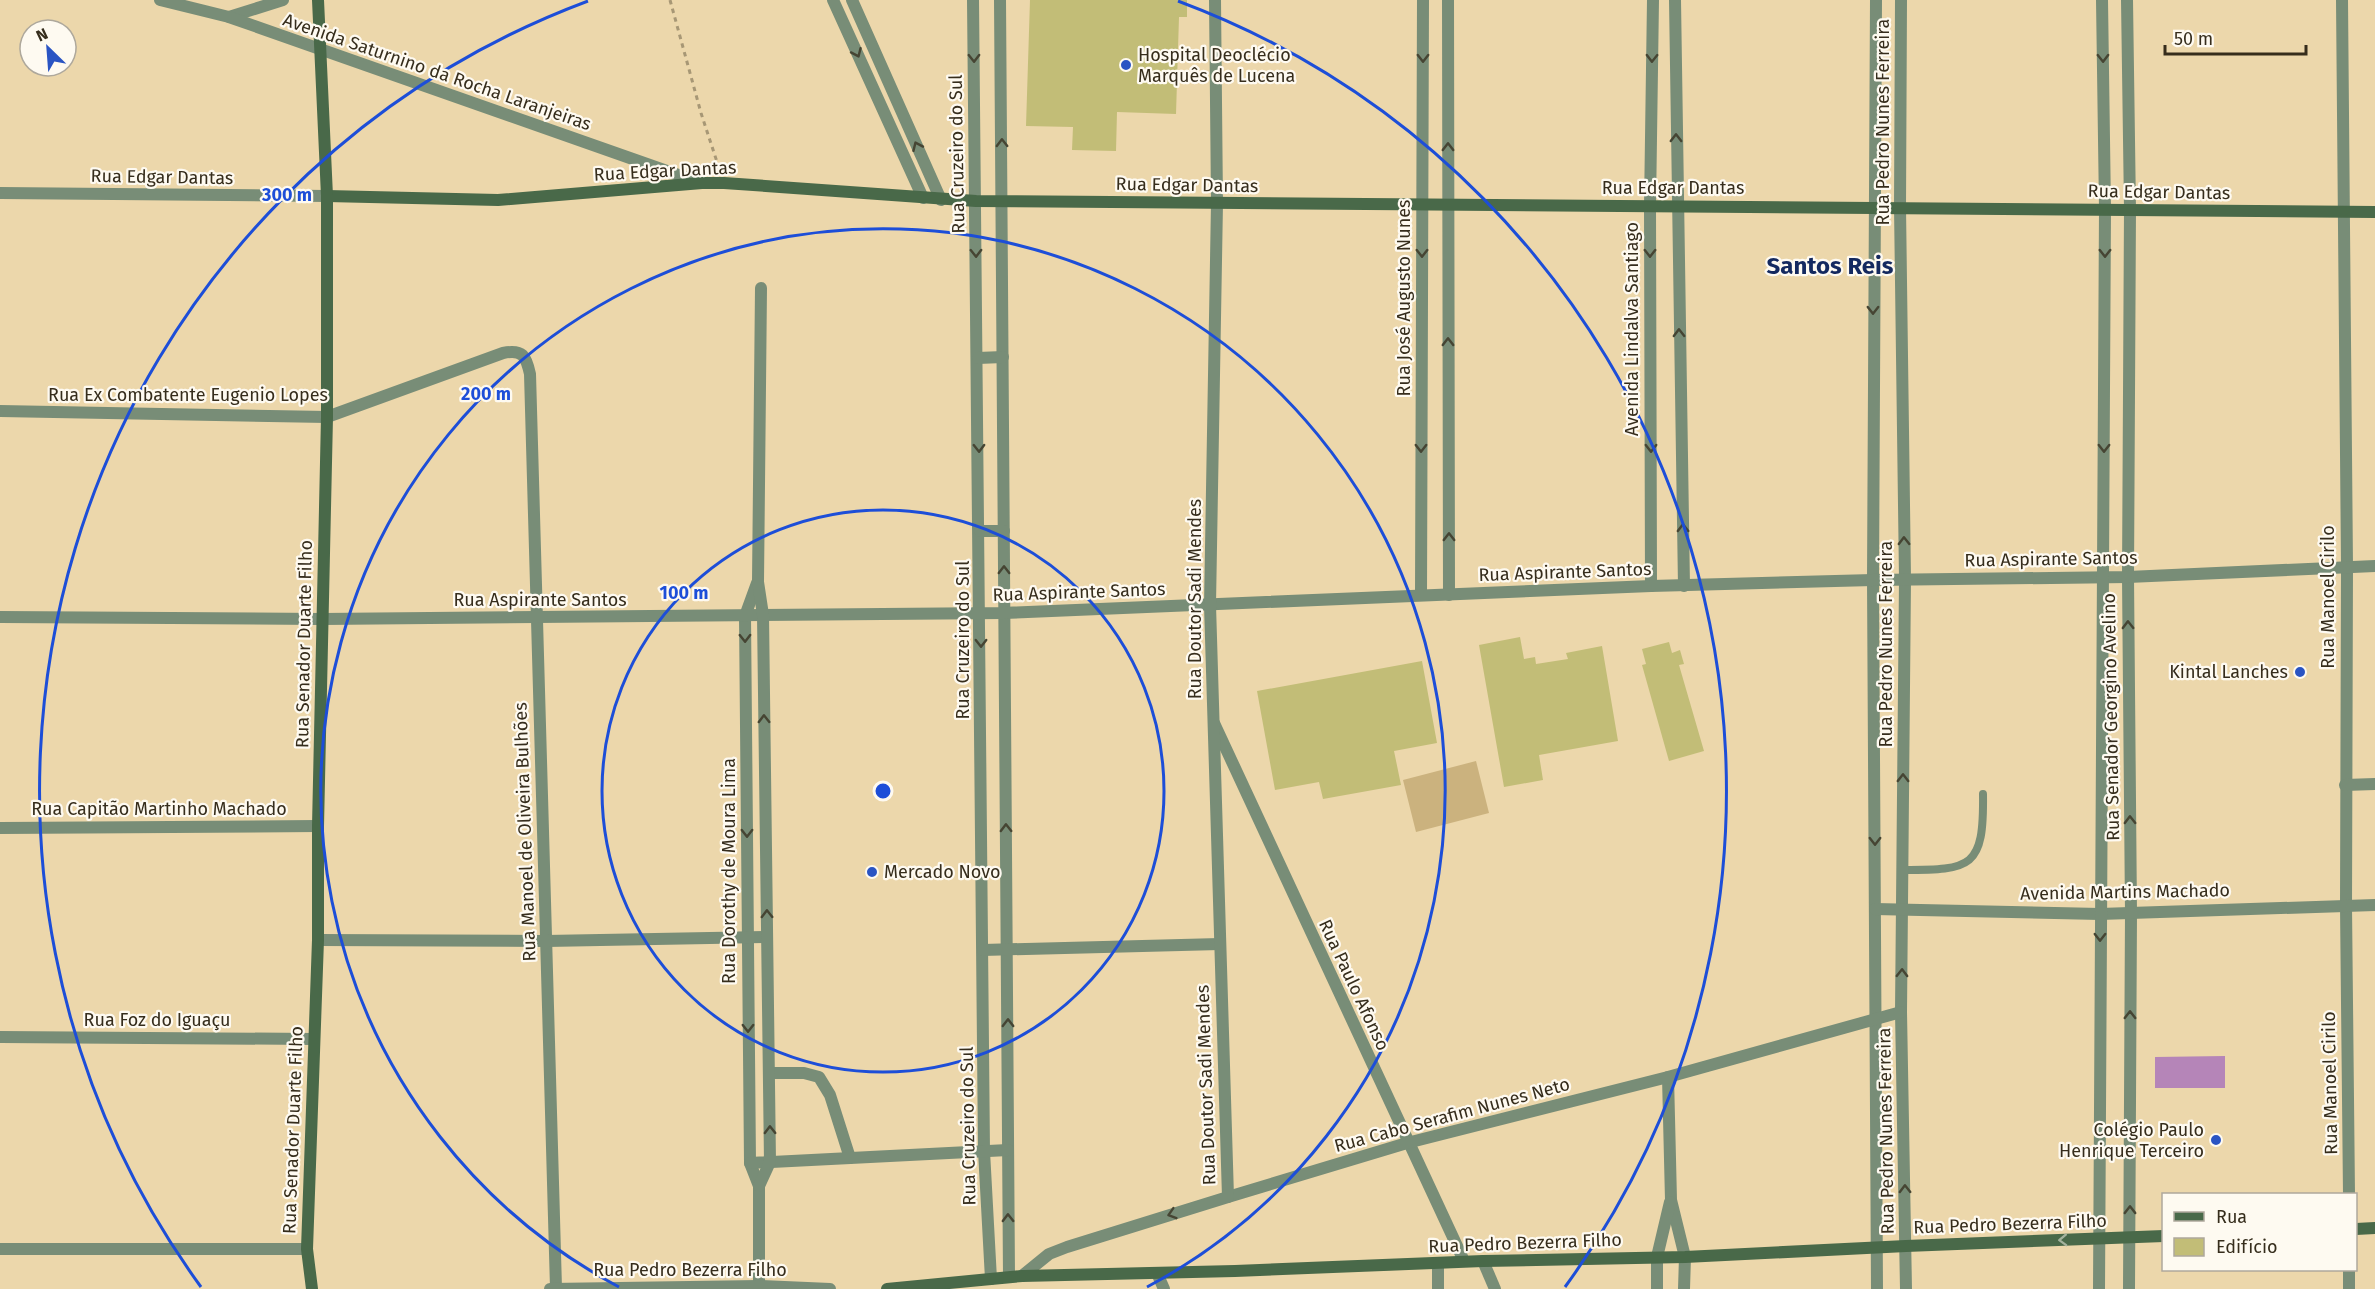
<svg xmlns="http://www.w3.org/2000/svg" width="2375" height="1289" viewBox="0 0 2375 1289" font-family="'Fira Sans',sans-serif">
	<rect width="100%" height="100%" fill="#ecd7ab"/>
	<path fill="#cbb27e" d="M1476,761L1489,813L1416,832L1403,780Z"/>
	<path fill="#b585b8" d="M2225,1056V1088H2155V1057Z"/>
	<g fill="#c2bd77">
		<path d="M1030,0H1187V17H1179L1176,114L1117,112L1116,151L1072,150L1073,127L1026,126Z"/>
		<path d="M1520,637L1524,659L1535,657L1536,664L1568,659L1566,653L1602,646L1618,741L1539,755L1543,780L1504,787L1479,645Z"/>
		<path d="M1669,642L1672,653L1680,650L1684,664L1679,665L1704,751L1669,761L1642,665L1646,664L1642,649Z"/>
		<path d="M1422,661L1437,743L1394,751L1401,785L1323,799L1319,782L1275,790L1257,691Z"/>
	</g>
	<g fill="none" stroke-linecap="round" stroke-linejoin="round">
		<path stroke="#a79775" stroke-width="3" stroke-dasharray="4.5 4.5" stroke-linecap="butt" d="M670,0L701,113L719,168"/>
		<path stroke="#788d77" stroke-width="8" d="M1903,870C1972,870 1984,868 1983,794"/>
		<g stroke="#788d77" stroke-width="12">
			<path d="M973,0L984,1151L991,1279"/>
			<path d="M1000,0L1009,1277"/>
			<path d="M1448,0L1449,595"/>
			<path d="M1675,0L1684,586"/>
			<path d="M1876,0L1873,580L1877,1289"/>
			<path d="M1901,0L1900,207L1905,579L1901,1012L1906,1289"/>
			<path d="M2127,0L2130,209L2128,577L2131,913L2129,1289"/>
			<path d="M2342,0L2347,566L2346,906L2349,1194"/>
			<path d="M229,17L283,0"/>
			<path d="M0,193L327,196"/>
			<path d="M978,358L1003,357"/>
			<path d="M0,411L327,417L503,353C523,349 526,356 530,374L556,1288"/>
			<path d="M980,531H1004"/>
			<path d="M757,583L745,616L750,1163L759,1186V1289"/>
			<path d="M1651,586L1650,207L1653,0"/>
			<path d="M1421,595L1423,0"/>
			<path d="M0,617L322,619L1003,613L1651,586L1873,580L2128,577L2375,566"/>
			<path d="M1214,723L1464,1261"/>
			<path d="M2345,785L2375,784"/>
			<path d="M0,828L318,826"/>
			<path d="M1875,909L2100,914L2375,905"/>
			<path d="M318,940L546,941L767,937"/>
			<path d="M983,950L1220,944"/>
			<path d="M0,1037L313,1039"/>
			<path d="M769,1073H804L819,1077L830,1095L850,1158"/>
			<path d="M1668,1077L1671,1200L1685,1257L1684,1289"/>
			<path d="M750,1163L1008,1150"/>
			<path d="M759,1186L770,1162L763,615L758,582L761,288"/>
			<path d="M1228,1197L1407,1143L1668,1077L1901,1012"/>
			<path d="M0,1249H307"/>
			<path d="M1483,1261L1495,1289"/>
			<path d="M1438,1263V1289"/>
			<path d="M2349,1270V1289"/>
			<path d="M1157,1273L1164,1289"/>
			<path d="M550,1289L759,1286L830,1289"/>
			<path d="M1657,1289V1257L1670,1202"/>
			<path d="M2099,1289L2105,209L2102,0"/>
		</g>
		<g stroke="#788d77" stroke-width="12">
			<path d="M160,0L229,17L701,183"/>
			<path d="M833,0L923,198"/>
			<path d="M852,0L941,200"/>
			<path d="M1022,1276L1049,1254L1067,1247L1228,1197L1210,605L1217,203L1215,0"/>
		</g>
		<g stroke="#496949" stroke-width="12">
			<path d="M327,196L498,200L702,183H724L976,201L2375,212"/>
			<path d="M2356,1229L2375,1228"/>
			<path d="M312,1289L307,1249L318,940V826L327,417V196L318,0"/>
			<path d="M887,1289L1022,1276L1235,1271L1483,1261L1685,1257L1906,1246L2164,1236"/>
		</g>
	</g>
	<defs><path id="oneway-chevron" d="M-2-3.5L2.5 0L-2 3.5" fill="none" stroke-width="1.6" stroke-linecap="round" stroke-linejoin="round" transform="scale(1.5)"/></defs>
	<g stroke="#464533">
		<use href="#oneway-chevron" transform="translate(857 53) rotate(66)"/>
		<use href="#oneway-chevron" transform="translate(974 58) rotate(89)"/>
		<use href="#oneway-chevron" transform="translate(1423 58) rotate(90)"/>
		<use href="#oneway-chevron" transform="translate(1652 58) rotate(91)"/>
		<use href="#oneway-chevron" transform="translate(2103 58) rotate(89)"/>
		<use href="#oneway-chevron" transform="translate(1676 138) rotate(-90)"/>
		<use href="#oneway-chevron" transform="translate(1002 143) rotate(-91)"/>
		<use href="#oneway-chevron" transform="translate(917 146) rotate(-114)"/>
		<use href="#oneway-chevron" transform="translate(1448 147) rotate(-90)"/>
		<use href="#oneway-chevron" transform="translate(976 253) rotate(89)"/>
		<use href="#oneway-chevron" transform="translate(1422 253) rotate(90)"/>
		<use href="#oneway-chevron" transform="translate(1650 253) rotate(90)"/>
		<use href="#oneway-chevron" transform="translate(2105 253) rotate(90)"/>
		<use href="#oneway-chevron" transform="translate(1873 310) rotate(90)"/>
		<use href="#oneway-chevron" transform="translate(1679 333) rotate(-91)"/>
		<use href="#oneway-chevron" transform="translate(1448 342) rotate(-90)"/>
		<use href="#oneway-chevron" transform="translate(979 448) rotate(89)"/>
		<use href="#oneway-chevron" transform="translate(1421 448) rotate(90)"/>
		<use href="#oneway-chevron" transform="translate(1651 448) rotate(90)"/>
		<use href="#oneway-chevron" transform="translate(2104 448) rotate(90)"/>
		<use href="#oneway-chevron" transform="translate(1683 528) rotate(-91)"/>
		<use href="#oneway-chevron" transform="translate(1449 537) rotate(-90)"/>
		<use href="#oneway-chevron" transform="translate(1904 541) rotate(-91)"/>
		<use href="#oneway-chevron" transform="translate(1004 570) rotate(-90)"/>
		<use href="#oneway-chevron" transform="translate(2128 625) rotate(-91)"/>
		<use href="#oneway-chevron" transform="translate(745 638) rotate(89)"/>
		<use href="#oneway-chevron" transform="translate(981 643) rotate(90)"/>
		<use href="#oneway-chevron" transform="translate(764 719) rotate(-91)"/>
		<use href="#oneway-chevron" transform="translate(1903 778) rotate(-90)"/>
		<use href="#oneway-chevron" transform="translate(2130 820) rotate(-91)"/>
		<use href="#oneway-chevron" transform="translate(1006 828) rotate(-91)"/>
		<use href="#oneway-chevron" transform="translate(747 833) rotate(90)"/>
		<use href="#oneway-chevron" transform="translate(1875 841) rotate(90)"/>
		<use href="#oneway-chevron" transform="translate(767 914) rotate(-91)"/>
		<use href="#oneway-chevron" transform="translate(2100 937) rotate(90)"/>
		<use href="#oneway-chevron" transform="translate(1902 973) rotate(-89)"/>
		<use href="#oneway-chevron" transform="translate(2130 1015) rotate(-90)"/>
		<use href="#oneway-chevron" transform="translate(1008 1023) rotate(-90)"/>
		<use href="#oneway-chevron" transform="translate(748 1028) rotate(90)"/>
		<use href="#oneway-chevron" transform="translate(770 1130) rotate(-91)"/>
		<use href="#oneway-chevron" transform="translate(1905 1189) rotate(-91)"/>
		<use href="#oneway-chevron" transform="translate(2130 1210) rotate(-90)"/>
		<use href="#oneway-chevron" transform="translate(1172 1214) rotate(163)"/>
		<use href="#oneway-chevron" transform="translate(1008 1218) rotate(-91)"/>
	</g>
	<use stroke="#a4b29d" href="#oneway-chevron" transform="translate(2063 1240) rotate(178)"/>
	<g fill="none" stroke="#1d4ed8" stroke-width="3">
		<circle cx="883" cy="791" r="281"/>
		<path d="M619 1287A562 562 0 1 1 1147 1287"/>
		<path d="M201 1287A843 843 0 0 1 588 1M1178 1A843 843 0 0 1 1565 1287"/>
	</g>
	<g fill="#2a54c3" stroke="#fefaf1" stroke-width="2">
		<circle cx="1126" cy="65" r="6"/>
		<circle cx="2300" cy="672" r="6"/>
		<circle cx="872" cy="872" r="6"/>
		<circle cx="2216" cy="1140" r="6"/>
	</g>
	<g text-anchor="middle" stroke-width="4.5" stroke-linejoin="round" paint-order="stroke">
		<g font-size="18" fill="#362d1c" stroke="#fefaf1" text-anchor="start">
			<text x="1138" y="61">Hospital Deoclécio<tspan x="1138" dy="21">Marquês de Lucena</tspan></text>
			<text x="2288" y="678" text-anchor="end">Kintal Lanches</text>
			<text x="884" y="878">Mercado Novo</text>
			<text x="2204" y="1136" text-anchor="end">Colégio Paulo<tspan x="2204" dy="21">Henrique Terceiro</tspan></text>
		</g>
		<g font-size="18" fill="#362d1c" stroke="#fefaf1">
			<text transform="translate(437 72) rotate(19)" y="6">Avenida Saturnino da Rocha Laranjeiras</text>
			<text transform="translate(1883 122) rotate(-90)" y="6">Rua Pedro Nunes Ferreira</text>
			<text transform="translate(957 154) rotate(-91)" y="6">Rua Cruzeiro do Sul</text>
			<text transform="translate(665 171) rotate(-3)" y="6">Rua Edgar Dantas</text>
			<text transform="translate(162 177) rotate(1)" y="6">Rua Edgar Dantas</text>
			<text transform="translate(1187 185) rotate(1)" y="6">Rua Edgar Dantas</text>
			<text x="1673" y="194">Rua Edgar Dantas</text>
			<text transform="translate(2159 192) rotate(1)" y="6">Rua Edgar Dantas</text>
			<text transform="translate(1404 298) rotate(-90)" y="6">Rua José Augusto Nunes</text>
			<text transform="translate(1632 329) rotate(-90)" y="6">Avenida Lindalva Santiago</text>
			<text x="188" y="401">Rua Ex Combatente Eugenio Lopes</text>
			<text transform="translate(2051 559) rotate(-1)" y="6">Rua Aspirante Santos</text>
			<text transform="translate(1565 572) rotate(-2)" y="6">Rua Aspirante Santos</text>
			<text transform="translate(1079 592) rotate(-2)" y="6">Rua Aspirante Santos</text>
			<text transform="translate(2328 597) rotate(-90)" y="6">Rua Manoel Cirilo</text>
			<text transform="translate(1195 599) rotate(-90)" y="6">Rua Doutor Sadi Mendes</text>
			<text x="540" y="606">Rua Aspirante Santos</text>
			<text transform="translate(963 640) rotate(-90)" y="6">Rua Cruzeiro do Sul</text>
			<text transform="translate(304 644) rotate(-89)" y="6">Rua Senador Duarte Filho</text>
			<text transform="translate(1886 644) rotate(-90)" y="6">Rua Pedro Nunes Ferreira</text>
			<text transform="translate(2111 717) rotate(-91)" y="6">Rua Senador Georgino Avelino</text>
			<text x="159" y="815">Rua Capitão Martinho Machado</text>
			<text transform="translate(525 832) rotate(-92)" y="6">Rua Manoel de Oliveira Bulhões</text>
			<text transform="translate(729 871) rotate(-90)" y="6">Rua Dorothy de Moura Lima</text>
			<text transform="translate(2125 892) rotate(-1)" y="6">Avenida Martins Machado</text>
			<text transform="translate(1354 985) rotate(65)" y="6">Rua Paulo Afonso</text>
			<text x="157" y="1026">Rua Foz do Iguaçu</text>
			<text transform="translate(2330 1083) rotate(-91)" y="6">Rua Manoel Cirilo</text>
			<text transform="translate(1206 1085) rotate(-92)" y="6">Rua Doutor Sadi Mendes</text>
			<text transform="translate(1452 1115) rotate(-15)" y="6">Rua Cabo Serafim Nunes Neto</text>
			<text transform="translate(968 1126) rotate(-91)" y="6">Rua Cruzeiro do Sul</text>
			<text transform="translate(293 1130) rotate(-88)" y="6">Rua Senador Duarte Filho</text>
			<text transform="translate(1886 1131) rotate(-91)" y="6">Rua Pedro Nunes Ferreira</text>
			<text transform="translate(2010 1224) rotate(-2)" y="6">Rua Pedro Bezerra Filho</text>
			<text transform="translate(1525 1243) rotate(-2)" y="6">Rua Pedro Bezerra Filho</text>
			<text x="690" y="1276">Rua Pedro Bezerra Filho</text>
		</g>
		<g font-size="24" font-weight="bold" fill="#14295f" stroke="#fefaf1">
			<text x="1830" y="274">Santos Reis</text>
		</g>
	</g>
	<circle cx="883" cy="791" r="9" fill="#1d4ed8" stroke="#fefaf1" stroke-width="3"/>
	<g font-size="18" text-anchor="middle" font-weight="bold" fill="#1d4ed8" stroke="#fefaf1" stroke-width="4.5" stroke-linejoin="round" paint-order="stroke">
		<text x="287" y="201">300 m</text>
		<text x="486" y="400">200 m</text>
		<text x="684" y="599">100 m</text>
	</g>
	<rect x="2162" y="1193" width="195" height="78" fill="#fefaf1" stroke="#aea89c" stroke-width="1.5"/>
	<rect x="2174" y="1212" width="30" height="9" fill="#496949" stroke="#aea89c" stroke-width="1.5"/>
	<text x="2216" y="1223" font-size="18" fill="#362d1c">Rua</text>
	<rect x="2174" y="1238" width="30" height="18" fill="#c2bd77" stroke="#aea89c" stroke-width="1.5"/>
	<text x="2216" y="1253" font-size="18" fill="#362d1c">Edifício</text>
	<g transform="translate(48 48) rotate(335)"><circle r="28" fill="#fefaf1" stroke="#aea89c" stroke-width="1.5"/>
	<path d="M0-4.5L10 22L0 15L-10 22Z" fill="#2a54c3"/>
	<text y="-9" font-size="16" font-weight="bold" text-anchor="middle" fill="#362d1c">N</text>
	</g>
	<path d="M2165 45v9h141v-9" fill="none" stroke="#362d1c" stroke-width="3"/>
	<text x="2174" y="45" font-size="18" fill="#362d1c" stroke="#fefaf1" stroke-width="4.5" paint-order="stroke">50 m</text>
</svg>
